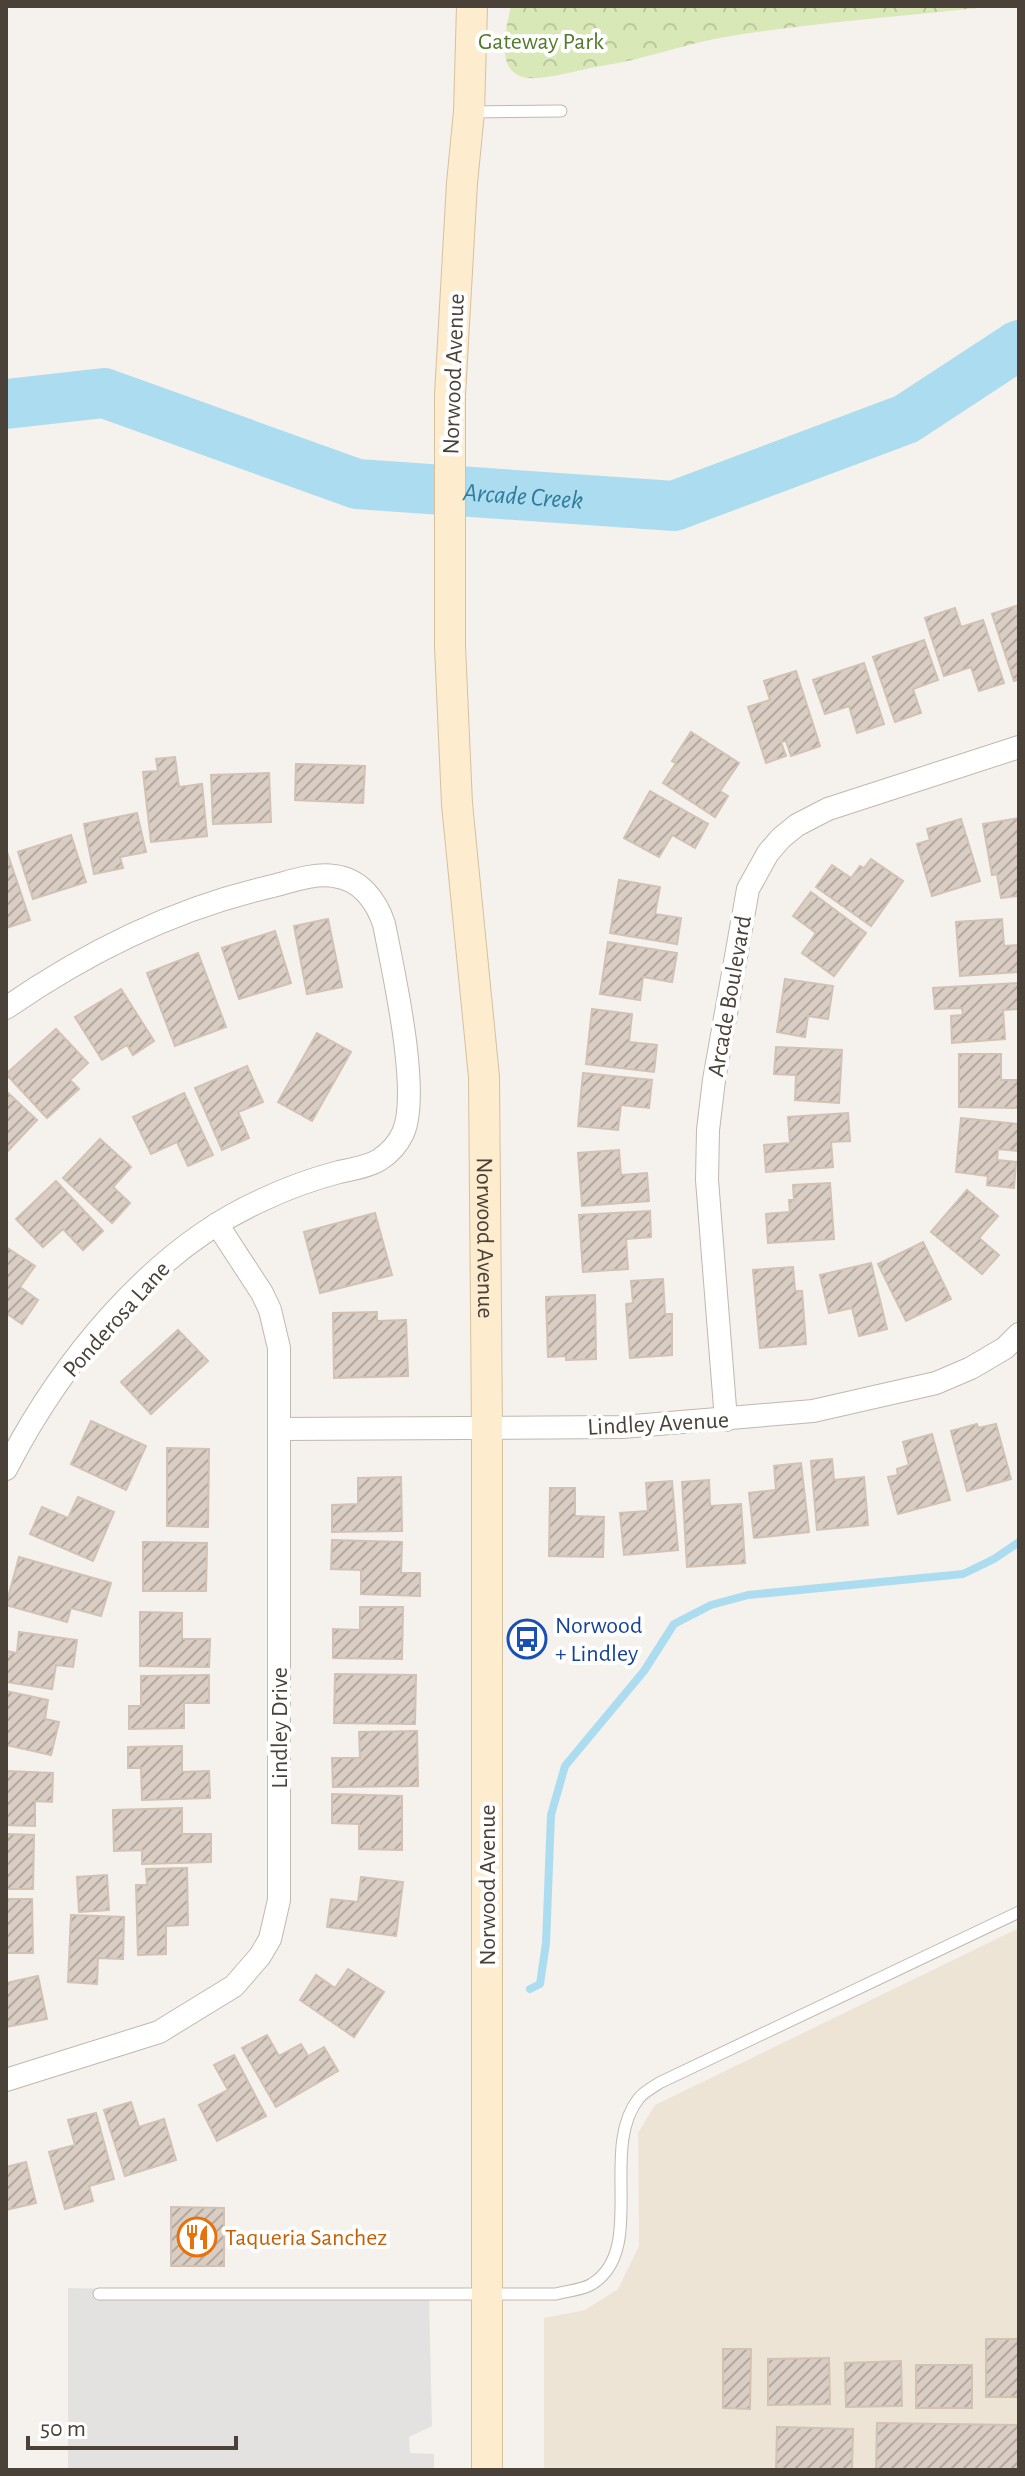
<svg xmlns="http://www.w3.org/2000/svg" width="1025" height="2476" viewBox="0 0 1025 2476" font-family="'Alegreya Sans',sans-serif">
	<defs>
		<pattern id="forest-crowns" width="20" height="18" patternUnits="userSpaceOnUse" patternTransform="scale(2)"><rect width="20" height="18" fill="#d8e8b6"/><path d="M2 6a3 3 0 1 1 6 0M12 15a3 3 0 1 1 6 0" fill="none" stroke="#bbc89d"/></pattern>
		<pattern id="building-hatch" width="6" height="6" patternUnits="userSpaceOnUse" patternTransform="scale(2)"><rect width="6" height="6" fill="#dacec4"/><path d="M-1 1l2-2M0 6l6-6M5 7l2-2" fill="none" stroke="#b3a9a0"/></pattern>
	</defs>
	<rect width="100%" height="100%" fill="#f5f1ec"/>
	<path fill="#eee4d6" d="M1019,1928V2470H544V2318L585,2310L618,2289L639,2246L638,2133L655,2105Z"/>
	<path fill="url(#forest-crowns)" d="M511,6H997C907,16 815,22 725,37C683,44 643,60 601,66C581,69 540,82 523,77C494,69 507,26 511,6Z"/>
	<path fill="#e4e2e0" d="M68,2288L429,2294L432,2426L409,2437L410,2453L434,2454V2470H68Z"/>
	<g fill="none" stroke-linecap="round" stroke-linejoin="round">
		<path stroke="#abdcef" stroke-width="8" d="M530,1989L540,1984L546,1943L551,1815L565,1766L644,1671L674,1624L711,1605L748,1595L963,1574L994,1559L1019,1542"/>
		<path stroke="#abdcef" stroke-width="50" id="s1" d="M6,404L104,393L357,484L674,506L906,419L1019,345"/>
	</g>
	<g fill="url(#building-hatch)" stroke="#d1c2b4" stroke-width="2">
		<path d="M1019,605V679L1014,681L992,614Z"/>
		<path d="M955,608L961,627L983,620L1004,683L979,691L971,667L944,676L925,618Z"/>
		<path d="M924,640L938,680L913,689L921,713L895,722L873,657Z"/>
		<path d="M864,663L884,724L857,733L849,706L825,714L813,680Z"/>
		<path d="M796,671L820,746L791,756L786,741L781,742L786,756L766,763L748,707L770,700L764,681Z"/>
		<path d="M691,732L739,763L720,791L728,796L715,817L663,783L676,763L672,761Z"/>
		<path d="M175,757L179,787L202,784L207,836L151,842L143,772L158,771L156,759Z"/>
		<path d="M296,764L365,766L363,803L295,800Z"/>
		<path d="M269,773L271,822L213,824L211,775Z"/>
		<path d="M650,791L708,824L695,848L672,835L659,857L624,838Z"/>
		<path d="M137,813L146,852L120,857L123,868L94,874L84,824Z"/>
		<path d="M1019,818V896L1001,898L997,874L992,875L983,824Z"/>
		<path d="M961,819L980,881L932,896L917,844L930,840L927,829Z"/>
		<path d="M71,835L86,882L33,899L18,852Z"/>
		<path d="M6,849L30,920L6,928Z"/>
		<path d="M871,859L903,881L871,926L816,887L832,865L851,878L860,866L864,868Z"/>
		<path d="M619,880L660,887L655,914L681,918L677,944L610,933Z"/>
		<path d="M811,892L866,933L834,976L802,953L816,933L793,916Z"/>
		<path d="M328,919L342,987L307,994L294,926Z"/>
		<path d="M1002,919L1004,946L1019,945V972L960,976L956,922Z"/>
		<path d="M275,931L291,983L239,999L222,948Z"/>
		<path d="M608,942L677,953L672,982L643,977L640,1000L600,994Z"/>
		<path d="M198,953L226,1027L175,1046L147,973Z"/>
		<path d="M785,979L833,986L828,1019L808,1016L805,1037L777,1032Z"/>
		<path d="M1019,983V1009L1003,1010L1005,1039L952,1043L951,1016L963,1015L962,1008L935,1009L933,988Z"/>
		<path d="M121,989L154,1041L133,1055L127,1045L102,1060L75,1017Z"/>
		<path d="M592,1009L632,1014L629,1042L657,1045L654,1072L586,1064Z"/>
		<path d="M56,1029L88,1063L70,1080L79,1089L47,1118L6,1074Z"/>
		<path d="M317,1033L351,1052L312,1121L278,1102Z"/>
		<path d="M776,1047L842,1050L839,1103L795,1100L796,1075L774,1074Z"/>
		<path d="M959,1054H1001V1080H1019V1108L959,1107Z"/>
		<path d="M247,1066L263,1102L238,1112L249,1138L222,1150L195,1088Z"/>
		<path d="M583,1073L652,1080L649,1108L621,1105L618,1130L578,1126Z"/>
		<path d="M6,1091L37,1120L6,1153Z"/>
		<path d="M184,1093L213,1155L188,1166L177,1142L151,1154L133,1117Z"/>
		<path d="M848,1113L850,1141L831,1142L833,1167L766,1172L764,1145L790,1143L788,1117Z"/>
		<path d="M961,1118L1019,1124V1151L998,1149L997,1160L1016,1162L1014,1188L987,1185L988,1176L956,1172Z"/>
		<path d="M100,1139L131,1167L113,1187L130,1203L112,1223L63,1178Z"/>
		<path d="M619,1150L621,1175L647,1173L649,1201L582,1206L578,1153Z"/>
		<path d="M56,1181L103,1231L83,1250L63,1229L43,1247L16,1219Z"/>
		<path d="M830,1183L834,1239L768,1243L766,1214L790,1212L789,1200H794L793,1185Z"/>
		<path d="M967,1190L998,1216L979,1238L999,1255L982,1274L931,1232Z"/>
		<path d="M650,1211L651,1237L626,1239L628,1269L583,1272L579,1215Z"/>
		<path d="M375,1213L392,1275L320,1293L304,1232Z"/>
		<path d="M923,1242L951,1299L906,1321L878,1264Z"/>
		<path d="M6,1247L35,1266L20,1287L38,1300L22,1324L6,1313Z"/>
		<path d="M871,1263L887,1329L859,1336L852,1308L829,1313L820,1275Z"/>
		<path d="M793,1267L795,1291H802L806,1344L760,1348L753,1270Z"/>
		<path d="M663,1279L665,1314H672V1355L630,1358L626,1304L633,1303L631,1281Z"/>
		<path d="M595,1295L596,1359L566,1360V1356L548,1357L546,1297Z"/>
		<path d="M377,1312V1321L406,1320L408,1376L334,1378L333,1313Z"/>
		<path d="M178,1330L208,1361L151,1414L121,1382Z"/>
		<path d="M91,1421L146,1446L126,1490L71,1464Z"/>
		<path d="M977,1424L978,1428L996,1424L1011,1479L967,1491L951,1431Z"/>
		<path d="M932,1434L950,1500L898,1514L888,1477L898,1475L897,1469L909,1465L903,1442Z"/>
		<path d="M167,1448L209,1449L208,1527L167,1526Z"/>
		<path d="M832,1459L834,1480L864,1477L868,1525L817,1530L811,1461Z"/>
		<path d="M801,1463L809,1532L754,1538L749,1493L776,1490L774,1466Z"/>
		<path d="M401,1477L402,1531L332,1532V1505L358,1504V1478Z"/>
		<path d="M709,1480L710,1506L741,1504L745,1563L687,1567L682,1482Z"/>
		<path d="M672,1481L678,1550L624,1555L620,1513L648,1511L646,1483Z"/>
		<path d="M550,1488H575V1516L604,1517L603,1557L549,1556Z"/>
		<path d="M78,1497L114,1512L93,1561L30,1534L42,1507L68,1518Z"/>
		<path d="M332,1540L402,1542L401,1573H420V1596L361,1594V1570L331,1569Z"/>
		<path d="M143,1542L207,1543L206,1591H143Z"/>
		<path d="M19,1557L111,1583L101,1616L71,1608L67,1622L6,1605Z"/>
		<path d="M360,1607H403L402,1659L333,1658V1629L360,1630Z"/>
		<path d="M140,1612L182,1613V1639H210L209,1667L140,1666Z"/>
		<path d="M19,1632L77,1640L73,1667L56,1665L52,1689L6,1682V1651L17,1653Z"/>
		<path d="M335,1674L416,1675L415,1724L334,1723Z"/>
		<path d="M209,1675V1703H184V1728L129,1729V1706H141V1676Z"/>
		<path d="M6,1691L48,1700L45,1719L59,1722L51,1755L6,1745Z"/>
		<path d="M417,1731L418,1786L333,1787L332,1758H360L359,1732Z"/>
		<path d="M182,1746V1772L209,1771L210,1798L142,1800L141,1768H128V1747Z"/>
		<path d="M6,1771L53,1773L52,1802L35,1801V1826L6,1825Z"/>
		<path d="M332,1794L402,1796V1850L359,1849V1824L332,1823Z"/>
		<path d="M182,1808V1834H211V1862L142,1864V1850L114,1851L113,1810Z"/>
		<path d="M6,1834L34,1835L33,1889H6Z"/>
		<path d="M187,1868L188,1925L166,1926V1954L138,1955L136,1885H147L146,1869Z"/>
		<path d="M107,1875L109,1910L79,1912L77,1877Z"/>
		<path d="M361,1877L403,1882L396,1936L327,1927L331,1899L358,1902Z"/>
		<path d="M6,1899H32L33,1953H6Z"/>
		<path d="M71,1915L124,1917L123,1959L98,1958L97,1984L68,1982Z"/>
		<path d="M348,1969L384,1992L354,2037L300,2000L316,1975L335,1988Z"/>
		<path d="M38,1976L47,2019L6,2027V1983Z"/>
		<path d="M267,2035L279,2056L301,2044L308,2056L324,2047L338,2071L276,2107L242,2048Z"/>
		<path d="M234,2055L266,2116L217,2141L199,2105L228,2090L214,2065Z"/>
		<path d="M131,2102L139,2127L164,2119L176,2160L125,2176L104,2110Z"/>
		<path d="M96,2113L114,2179L89,2186L93,2201L65,2209L49,2152L75,2145L68,2120Z"/>
		<path d="M26,2162L36,2203L6,2210V2167Z"/>
		<path d="M171,2207L224,2208V2266H171Z"/>
		<rect x="986" y="2339" width="33" height="58"/>
		<path d="M723,2349H751L750,2409L723,2408Z"/>
		<path d="M829,2358L830,2404L768,2405V2359Z"/>
		<path d="M901,2361L902,2406L846,2407L845,2363Z"/>
		<rect x="916" y="2365" width="56" height="43"/>
		<path d="M877,2423L1019,2425V2470H876Z"/>
		<path d="M777,2427L853,2429L852,2470H776Z"/>
	</g>
	<g fill="none" stroke-linecap="round" stroke-linejoin="round">
		<defs>
			<g id="lane">
				<path d="M469,112L561,111"/>
				<path d="M99,2294H556C566,2291 583,2290 592,2284C648,2249 598,2149 639,2098C644,2092 652,2088 659,2083L1019,1912"/>
			</g>
			<g id="street">
				<path d="M6,1008C88,951 175,908 273,886C292,881 314,873 334,876C360,879 376,900 384,924C393,970 421,1093 403,1133C398,1144 390,1153 379,1160C368,1167 352,1169 339,1172C312,1179 285,1189 260,1201C150,1251 60,1364 6,1469"/>
				<path d="M726,1420L707,1180L708,1130L714,1080L748,889L768,853L781,838L797,825L828,809L1019,747"/>
				<path d="M280,1429L622,1427L813,1411L936,1383L971,1368L1005,1348L1019,1334"/>
				<path d="M6,2080L159,2032L234,1986L260,1956L270,1939L279,1900V1348L270,1310L262,1293L217,1224"/>
			</g>
			<g id="secondary">
				<path id="s2" d="M472,6L469,112L462,183L450,395V646L457,804L484,1077L487,1428V2470"/>
			</g>
		</defs>
		<use href="#lane" stroke="#c1b8ae" stroke-width="13"/>
		<use href="#street" stroke="#c1b8ae" stroke-width="24"/>
		<use href="#secondary" stroke="#d6c19f" stroke-width="32"/>
		<use href="#lane" stroke="#fff" stroke-width="11"/>
		<use href="#street" stroke="#fff" stroke-width="22"/>
		<use href="#secondary" stroke="#fdecce" stroke-width="30"/>
	</g>
	<defs>
		<symbol id="bus-ring" viewBox="-11 -11 22 22"><circle r="9.5" fill="#fff" stroke="#1a4fb4" stroke-width="1.5"/><path d="M-5-6H5V4H4V6H2V4H-2V6H-4V4H-5ZM-3.5-4V0h7V-4ZM-3.5 1.2v1.5H-2V1.2ZM2 1.2v1.5H3.5V1.2Z" fill="#1a4fb4"/></symbol>
		<symbol id="restaurant-ring" viewBox="-11 -11 22 22"><circle r="9.5" fill="#fff" stroke="#e8710a" stroke-width="1.5"/><path d="M-5-6h1v4h1v-4h1v4h1v-4h1v5L-1.5 .5V6h-2V.5L-5-1ZM5-6V6H3V1.5H1.5Q1.5-4 5-6Z" fill="#e8710a"/></symbol>
	</defs>
	<g fill-rule="evenodd">
		<use href="#bus-ring" x="505" y="1617" width="44" height="44"/>
		<use href="#restaurant-ring" x="175" y="2215" width="44" height="44"/>
	</g>
	<g text-anchor="middle" stroke-width="8" stroke-linejoin="round" paint-order="stroke">
		<g font-size="24" fill="#547b2d" stroke="#fff">
			<text x="541" y="49">Gateway Park</text>
		</g>
		<g font-size="24" fill="#4a4139" stroke="#fff">
			<text transform="translate(453 374) rotate(-88)" y="8">Norwood Avenue</text>
			<text transform="translate(729 996) rotate(-80)" y="8">Arcade Boulevard</text>
			<text dy="8" stroke="none"><textPath href="#s2" startOffset="1234">Norwood Avenue</textPath></text>
			<text transform="translate(116 1319) rotate(-48)" y="8">Ponderosa Lane</text>
			<text transform="translate(658 1423) rotate(-3)" y="8">Lindley Avenue</text>
			<text transform="translate(279 1728) rotate(-90)" y="8">Lindley Drive</text>
			<text transform="translate(487 1885) rotate(-90)" y="8">Norwood Avenue</text>
		</g>
		<g font-size="24" fill="#164399" stroke="#fff" text-anchor="start">
			<text x="555" y="1633">Norwood<tspan x="555" dy="28">+ Lindley</tspan></text>
		</g>
		<g font-size="24" fill="#c56008" stroke="#fff" text-anchor="start">
			<text x="225" y="2245">Taqueria Sanchez</text>
		</g>
		<g font-size="26" font-style="italic" fill="#2f7b9c" stroke="#fff">
			<text dy="9" stroke="none"><textPath href="#s1" startOffset="534">Arcade Creek</textPath></text>
		</g>
	</g>
	<rect width="1025" height="2476" fill="none" stroke="#4a4139" stroke-width="16"/>
	<path d="M28 2436v12h208v-12" fill="none" stroke="#4a4139" stroke-width="4"/>
	<text x="40" y="2436" font-size="24" fill="#4a4139" stroke="#ffffff" stroke-width="6" paint-order="stroke">50 m</text>
</svg>
